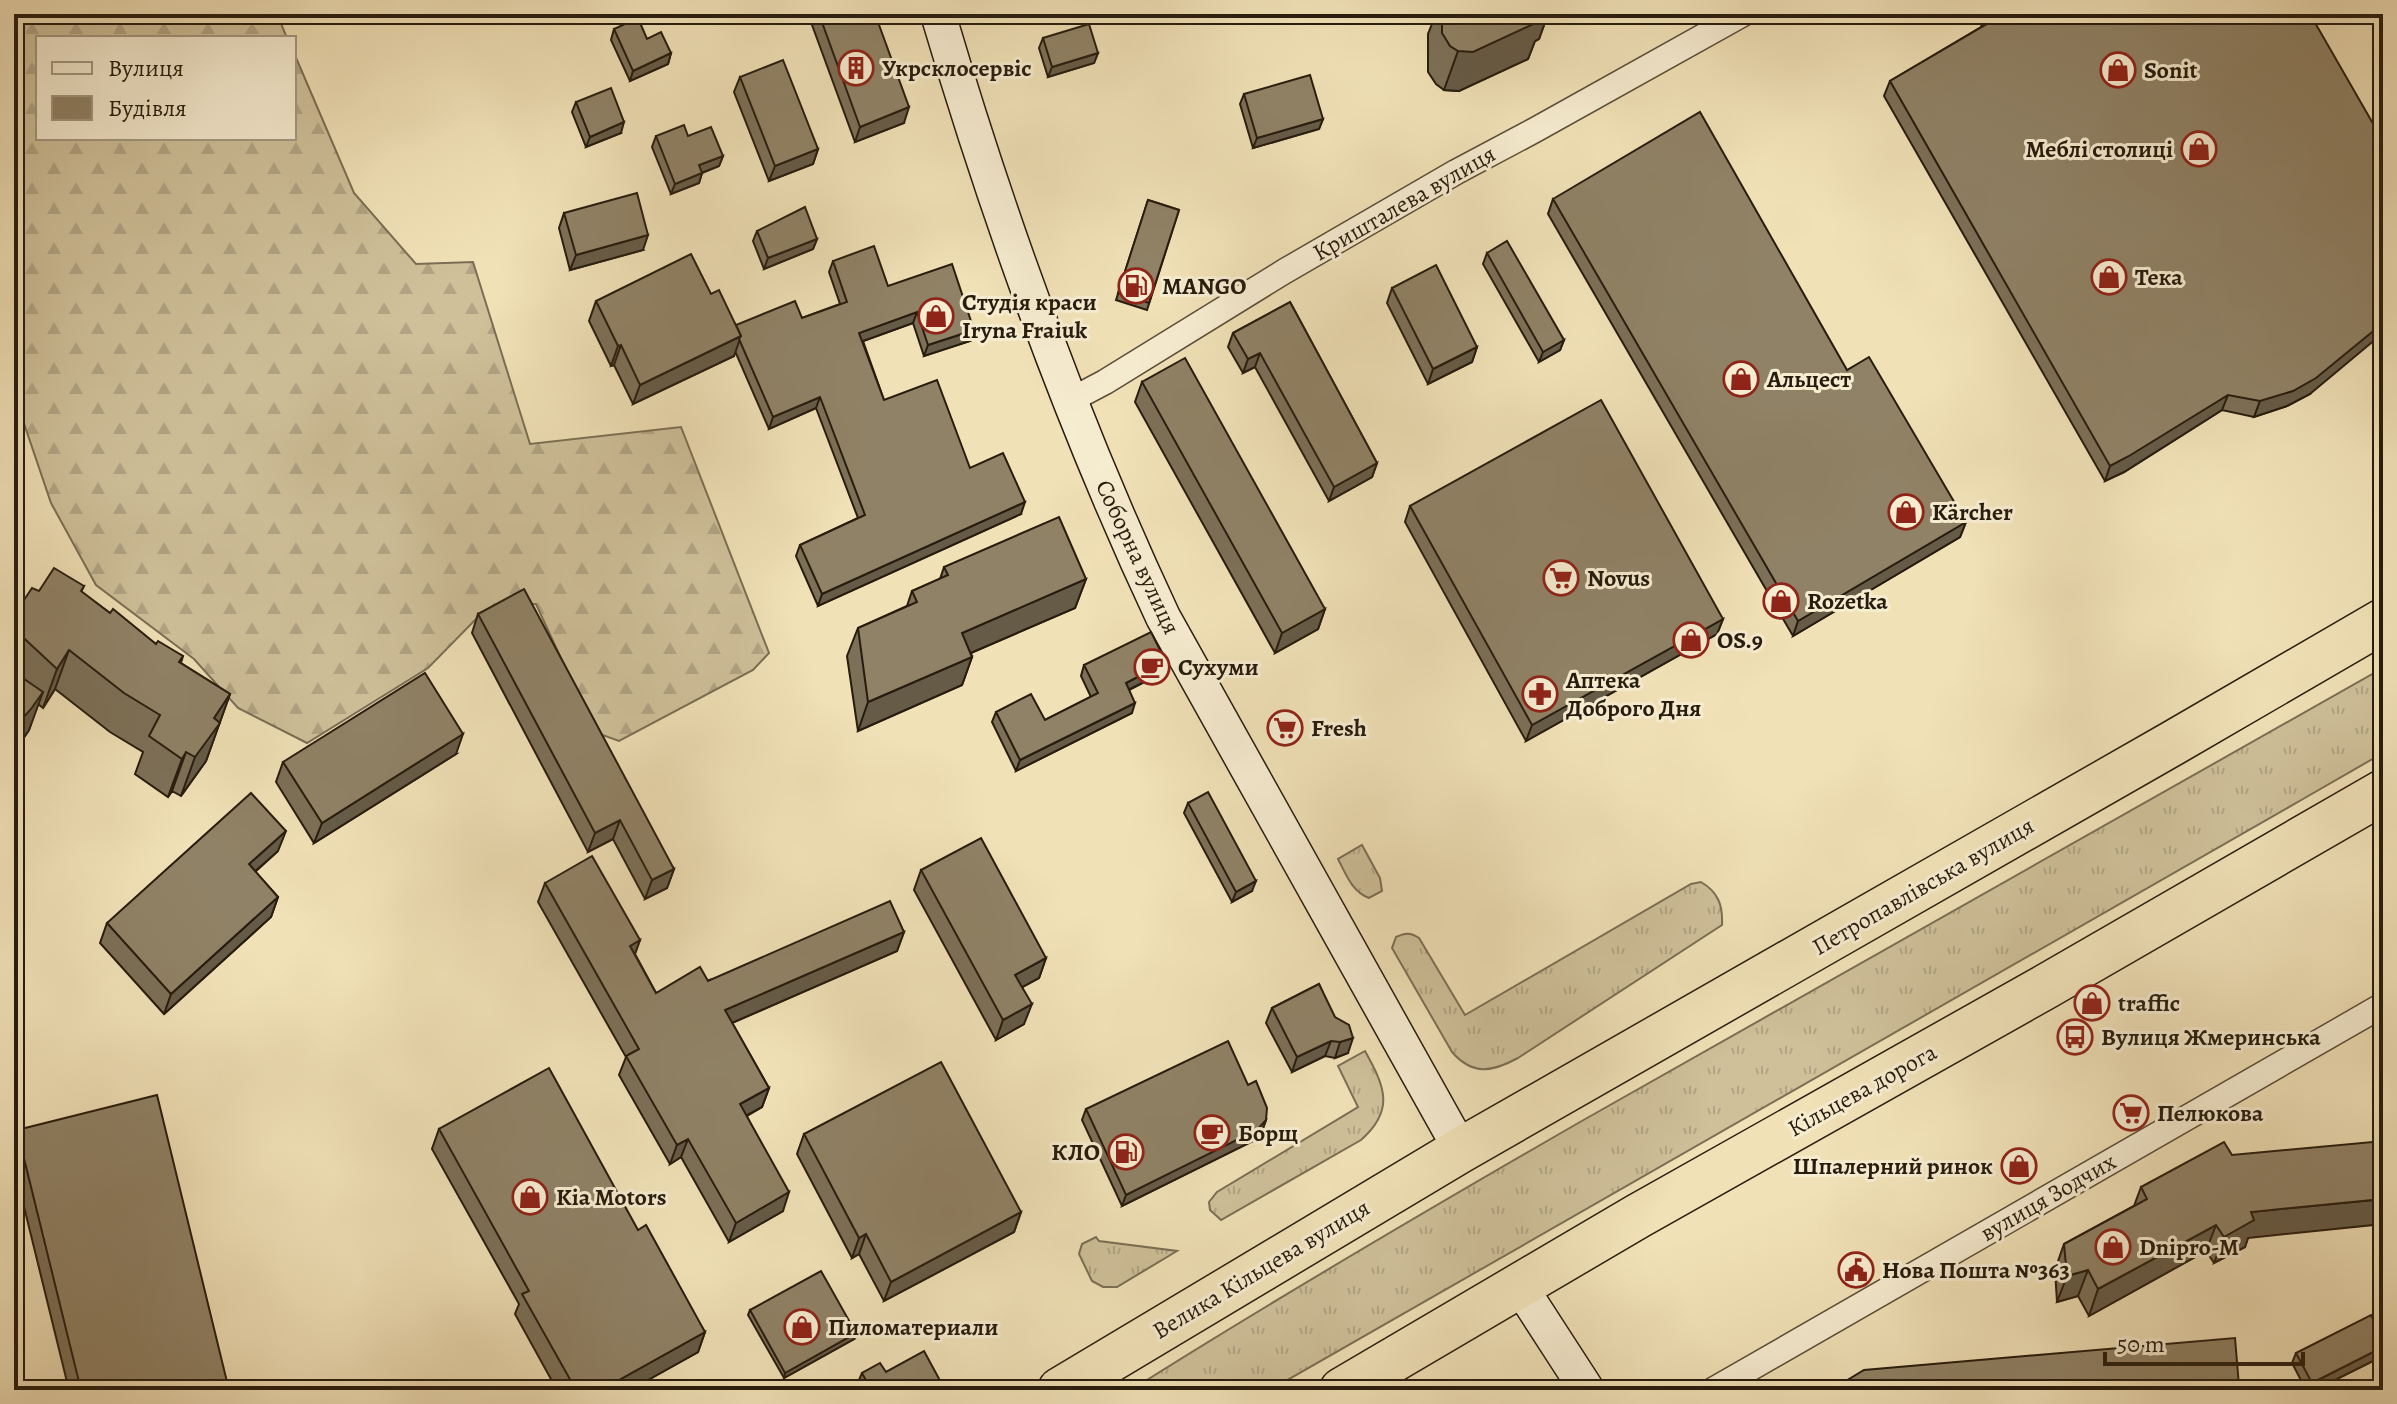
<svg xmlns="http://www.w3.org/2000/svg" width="2397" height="1404" viewBox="0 0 2397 1404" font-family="Alegreya,serif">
	<defs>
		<pattern id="grass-tufts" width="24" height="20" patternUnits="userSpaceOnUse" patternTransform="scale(2)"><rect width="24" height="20" fill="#cfc09a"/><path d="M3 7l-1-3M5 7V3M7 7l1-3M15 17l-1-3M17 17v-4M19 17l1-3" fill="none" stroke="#b2a484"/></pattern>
		<pattern id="forest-firs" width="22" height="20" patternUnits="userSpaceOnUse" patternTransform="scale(2)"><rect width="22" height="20" fill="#cfc09a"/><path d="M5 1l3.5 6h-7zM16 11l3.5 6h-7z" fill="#b2a484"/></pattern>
	</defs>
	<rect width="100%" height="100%" fill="#f1e1b7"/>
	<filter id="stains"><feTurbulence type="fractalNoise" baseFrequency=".0025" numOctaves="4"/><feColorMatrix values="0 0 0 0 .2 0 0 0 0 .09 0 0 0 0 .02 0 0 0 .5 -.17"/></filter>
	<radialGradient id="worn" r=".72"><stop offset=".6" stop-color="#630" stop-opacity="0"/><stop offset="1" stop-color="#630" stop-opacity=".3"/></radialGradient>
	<g fill="url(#grass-tufts)" stroke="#7b6e54" stroke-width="2">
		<path d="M2383,668V753L2303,799L1270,1390H1131C1278,1297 1429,1209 1580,1122C1847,969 2116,820 2383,668Z"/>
		<path d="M1362,845L1380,878L1382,891L1369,898C1352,892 1346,874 1338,859Z"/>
		<path d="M1701,882C1718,892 1723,905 1722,925L1518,1058C1492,1072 1473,1076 1452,1052L1392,948L1396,937C1405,933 1410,932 1419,938L1465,1015L1691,884Z"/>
		<path d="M1365,1051C1385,1087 1395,1110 1361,1140L1221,1220L1210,1210L1209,1202L1217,1192L1358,1107L1338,1066Z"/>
		<path d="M1096,1237L1099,1241L1177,1251L1117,1287H1103L1092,1281L1079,1254L1082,1244Z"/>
		<path d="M1491,1380L1524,1390H1473Z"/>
	</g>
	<path fill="url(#forest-firs)" stroke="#7b6e54" stroke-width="2" d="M14,14H277L287,38H38V138H294V53L354,193L416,264L473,262L530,444L681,427L769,653L753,670L619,741L591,731L571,680L536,604H499L477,618L428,668L307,743L238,708L194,659L96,585L51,503L14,394Z"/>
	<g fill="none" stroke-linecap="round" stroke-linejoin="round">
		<defs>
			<g id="street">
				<path d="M1069,401L1105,382L1285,271L1456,172L1535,130L1743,14"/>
				<path d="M1713,1390L2383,1005"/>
			</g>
			<g id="secondary">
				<path d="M938,14C999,220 1072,423 1163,617L1461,1150"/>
				<path d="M1519,1285L1587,1390"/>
			</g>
			<g id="highway">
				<path d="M1060,1390L1461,1150L2173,743L2383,621"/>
				<path d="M1342,1390L1638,1216L2045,987L2383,792"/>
			</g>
		</defs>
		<use href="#street" stroke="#5a4d38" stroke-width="27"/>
		<use href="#secondary" stroke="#271c0e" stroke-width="37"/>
		<use href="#highway" stroke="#271c0e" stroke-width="47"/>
		<use href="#street" stroke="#f6ecd0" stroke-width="24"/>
		<use href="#secondary" stroke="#f6ecd0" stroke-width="34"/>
		<use href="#highway" stroke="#f1e1b7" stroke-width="44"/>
	</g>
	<g fill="#7c7058" stroke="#271c0e" stroke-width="2">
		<path d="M808,14H875L904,123L855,142Z"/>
		<path d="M1436,14H1548L1539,39L1535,41L1528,59L1459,91L1444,90L1436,84L1428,72V34Z"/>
		<path d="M1986,14L2310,394L2287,406L2254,417L2222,410L2124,472L2105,481L1884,96L1890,81L1981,27Z"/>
		<path d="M614,29L647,39L671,53L668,64L630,81L611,40Z"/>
		<path d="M1043,38L1098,53L1094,63L1048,77L1039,48Z"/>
		<path d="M740,77L818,149L813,164L769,181L734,92Z"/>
		<path d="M1244,94L1323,119L1319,129L1253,148L1240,104Z"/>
		<path d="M576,102L621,133L586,147L572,112Z"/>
		<path d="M656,136H688L723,156L719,166L702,173L699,183L671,194L652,147Z"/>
		<path d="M1553,199L1966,522L1960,537L1793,636L1548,214Z"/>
		<path d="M1148,200L1179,210L1147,310L1116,300Z"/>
		<path d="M564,213L643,250L570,270L559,228Z"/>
		<path d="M757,231L817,239L813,249L764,269L753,241Z"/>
		<path d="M1487,253L1564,340L1560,350L1539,362L1483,264Z"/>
		<path d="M833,261L888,286L970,341L924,356L913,323L863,341L884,400L970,468L1021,514L818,606L796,556L800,545L858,518L816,408L769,429L735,351L734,356L633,404L614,365L611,366L589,321L596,301L711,294L736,325L802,318L840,304L829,272Z"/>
		<path d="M1392,288L1477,347L1472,362L1428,384L1387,303Z"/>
		<path d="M1290,302L1377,463L1372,477L1329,501L1255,367L1243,373L1228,347L1233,333Z"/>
		<path d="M1142,382L1325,609L1318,629L1275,653L1135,402Z"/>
		<path d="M1410,506L1723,619L1717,634L1526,741L1405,522Z"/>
		<path d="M944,567L1086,579L1075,608L971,653L972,657L962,685L858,731L847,656L858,628L907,606L912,591L940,579Z"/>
		<path d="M84,586L81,592L110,613L156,644L183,656L181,663L230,694L206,761L181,796L172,791L168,797L135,774L143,752L110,732L55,689L43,708L38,704L29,730L14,752V615L39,591Z"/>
		<path d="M478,614L674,869L667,888L645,899L613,839L588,852L472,633Z"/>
		<path d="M1166,662L1162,673L1129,690L1132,713L1016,771L992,722L996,712L1045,720L1091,697L1081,676L1084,665Z"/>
		<path d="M456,754L314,843L276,782L283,762Z"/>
		<path d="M1188,803L1252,891L1232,902L1184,813Z"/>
		<path d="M278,851L255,872L278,897L271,917L164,1014L100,943L107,923Z"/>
		<path d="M921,870L1046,958L1039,978L1022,987L1024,1024L996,1040L914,890Z"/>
		<path d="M545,883L640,940L635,954L656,993L904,932L897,951L732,1023L769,1088L762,1107L747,1116L783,1211L729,1242L681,1157L670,1164L619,1075L626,1057L538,902Z"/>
		<path d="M1319,984L1348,1053L1335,1058L1325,1056L1292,1072L1266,1023L1272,1008Z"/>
		<path d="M1248,1085L1266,1120L1262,1131L1253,1141L1122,1206L1082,1120L1086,1109Z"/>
		<path d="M439,1129L638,1230L705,1332L698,1352L630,1390H557L515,1314L519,1304L432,1149Z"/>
		<path d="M17,1130L229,1390H69L14,1166V1138Z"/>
		<path d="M804,1134L1021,1212L1014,1232L884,1301L859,1254L852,1258L797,1154Z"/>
		<path d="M2141,1187L2248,1238L2245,1247L2214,1263L2206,1251L2089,1316L2078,1296L2057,1302L2055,1270L2064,1244L2134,1206Z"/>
		<path d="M750,1310L854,1339L784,1378L748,1315Z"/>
		<path d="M2296,1353L2383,1356L2315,1390H2306L2292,1363Z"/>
		<path d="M886,1372L943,1390H858L856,1387L862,1373Z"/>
	</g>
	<g fill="#655b47" stroke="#271c0e" stroke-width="2">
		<path d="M1534,14H1548L1539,39L1535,41L1528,59L1459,91L1444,90L1458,51Z"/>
		<path d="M671,53L668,64L630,81L633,71Z"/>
		<path d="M1098,53L1094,63L1048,77L1052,67Z"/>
		<path d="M909,107L904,123L855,142L860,127Z"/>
		<path d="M1323,119L1319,129L1253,148L1257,138Z"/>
		<path d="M624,122L621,133L586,147L590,137Z"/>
		<path d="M818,149L813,164L769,181L775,166Z"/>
		<path d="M723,156L719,166L696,175L699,165Z"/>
		<path d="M702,173L699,183L671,194L675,184Z"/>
		<path d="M648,235L643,250L570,270L576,255Z"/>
		<path d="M817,239L813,249L764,269L768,258Z"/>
		<path d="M917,312L913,323L855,344L859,333Z"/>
		<path d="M2383,323V333L2310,394L2287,406L2254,417L2260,401Z"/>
		<path d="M974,330L970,341L924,356L928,345Z"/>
		<path d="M741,336L734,356L633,404L640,385Z"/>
		<path d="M1564,340L1560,350L1539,362L1543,352Z"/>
		<path d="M621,345L614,365L611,366L618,346Z"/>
		<path d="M1477,347L1472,362L1428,384L1433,369Z"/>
		<path d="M1260,353L1255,367L1243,373L1248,359Z"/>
		<path d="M2228,395L2222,410L2124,472L2105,481L2110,466Z"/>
		<path d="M820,397L816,408L769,429L773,417Z"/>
		<path d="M1377,463L1372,477L1329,501L1334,487Z"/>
		<path d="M1025,502L1021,514L818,606L822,594Z"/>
		<path d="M1966,522L1960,537L1793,636L1798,621Z"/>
		<path d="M1086,579L1075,608L952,661L962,633Z"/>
		<path d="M1325,609L1318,629L1275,653L1282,633Z"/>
		<path d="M1723,619L1717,634L1526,741L1532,725Z"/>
		<path d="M69,650L55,689L43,708L57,669Z"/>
		<path d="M972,657L962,685L858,731L868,702Z"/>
		<path d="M1166,662L1162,673L1122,693L1126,683Z"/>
		<path d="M43,692L29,730L14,752V728Z"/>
		<path d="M230,694L206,761L181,796L195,757L214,718Z"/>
		<path d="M1135,703L1132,713L1016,771L1020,760Z"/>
		<path d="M463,734L456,754L314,843L322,823Z"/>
		<path d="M186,752L172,791L168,797L182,759Z"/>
		<path d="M620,820L613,839L588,852L595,833Z"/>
		<path d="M286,831L278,851L241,884L249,864Z"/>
		<path d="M674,869L667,888L645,899L652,880Z"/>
		<path d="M1256,881L1252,891L1232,902L1236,892Z"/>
		<path d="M278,897L271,917L164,1014L171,994Z"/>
		<path d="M904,932L897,951L718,1029L725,1010Z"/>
		<path d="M640,940L633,959L630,946Z"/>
		<path d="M1046,958L1039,978L1008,995L1015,975Z"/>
		<path d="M1032,1004L1024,1024L996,1040L1003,1020Z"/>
		<path d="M1353,1038L1348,1053L1335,1058L1340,1042Z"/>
		<path d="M1331,1041L1325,1056L1292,1072L1297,1057Z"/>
		<path d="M769,1088L762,1107L733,1123L740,1104Z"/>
		<path d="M1266,1120L1262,1131L1253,1141L1122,1206L1126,1195Z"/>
		<path d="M688,1139L681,1157L670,1164L677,1145Z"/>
		<path d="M789,1192L783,1211L729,1242L736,1223Z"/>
		<path d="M2383,1199V1224L2248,1238L2245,1247L2214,1263L2224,1237L2251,1212Z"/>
		<path d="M1021,1212L1014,1232L884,1301L891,1282Z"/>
		<path d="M2216,1225L2206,1251L2089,1316L2098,1289Z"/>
		<path d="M866,1234L859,1254L852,1258L859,1238Z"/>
		<path d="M2088,1270L2078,1296L2057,1302L2067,1276Z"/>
		<path d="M705,1332L698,1352L630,1390H601Z"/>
		<path d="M856,1333L854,1339L784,1378L785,1373Z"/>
		<path d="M2383,1347V1356L2315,1390H2309L2312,1383Z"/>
		<path d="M2239,1386L2238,1390H2192Z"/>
	</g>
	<g fill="#908266" stroke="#271c0e" stroke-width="2">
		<path d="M819,14H875L909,107L860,127Z"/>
		<path d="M1442,14H1539L1542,20L1473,52L1458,51L1450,46L1442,33Z"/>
		<path d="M1986,14H2310L2383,141V323L2316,378L2293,391L2260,401L2228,395L2129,456L2110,466L1890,81L1990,22Z"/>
		<path d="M638,18L647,39L661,32L671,53L633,71L614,29Z"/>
		<path d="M1089,24L1098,53L1052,67L1043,38Z"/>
		<path d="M783,60L818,149L775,166L740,77Z"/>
		<path d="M1310,75L1323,119L1257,138L1244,94Z"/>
		<path d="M611,88L624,122L590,137L576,102Z"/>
		<path d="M1700,112L1847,370L1869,357L1966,522L1798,621L1553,199Z"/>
		<path d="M684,125L688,136L711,127L723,156L699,165L702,173L675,184L656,136Z"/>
		<path d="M637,193L648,235L576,255L564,213Z"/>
		<path d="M1148,200L1179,210L1149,303L1118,293Z"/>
		<path d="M805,207L817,239L768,258L757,231Z"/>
		<path d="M1507,241L1564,340L1543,352L1487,253Z"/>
		<path d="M874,246L888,286L952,264L974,330L928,345L917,312L859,333L884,400L937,380L970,468L1003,453L1025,502L822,594L800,545L865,515L820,397L773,417L739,339L741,336L736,325L795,301L802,318L847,302L833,261Z"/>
		<path d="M691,254L711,294L719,290L741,336L640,385L621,345L618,346L596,301Z"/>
		<path d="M1436,265L1477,347L1433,369L1392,288Z"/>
		<path d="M1290,302L1377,463L1334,487L1260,353L1248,359L1233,333Z"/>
		<path d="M1185,358L1325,609L1282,633L1142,382Z"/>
		<path d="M1601,400L1723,619L1532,725L1410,506Z"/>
		<path d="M1059,517L1086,579L962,633L972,657L868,702L858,628L917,602L912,591L948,575L944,567Z"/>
		<path d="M54,568L84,586L81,591L110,613L113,609L156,644L158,641L183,656L179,662L230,694L214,718L220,723L195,757L186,752L182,759L149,736L160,715L124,693L69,650L57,669L14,629V615L32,588L39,591Z"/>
		<path d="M524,589L674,869L652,880L620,820L595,833L478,614Z"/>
		<path d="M1151,632L1166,662L1126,683L1135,703L1020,760L996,712L1031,694L1045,720L1098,693L1084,665Z"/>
		<path d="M14,672L43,692L31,709L14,728Z"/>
		<path d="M425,673L463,734L322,823L283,762Z"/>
		<path d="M1208,792L1256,881L1236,892L1188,803Z"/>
		<path d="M251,793L286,831L249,864L278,897L171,994L107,923Z"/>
		<path d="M981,838L1046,958L1015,975L1032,1004L1003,1020L921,870Z"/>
		<path d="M592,856L640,940L630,946L656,993L700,967L708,981L890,901L904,932L725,1010L769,1088L740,1104L789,1192L736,1223L688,1139L677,1145L626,1056L639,1049L545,883Z"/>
		<path d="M1319,984L1335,1017L1349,1025L1353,1038L1340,1042L1331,1041L1297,1057L1272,1008Z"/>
		<path d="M1228,1041L1248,1085L1256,1081L1267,1108L1266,1120L1257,1130L1126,1195L1086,1109Z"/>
		<path d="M941,1062L1021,1212L891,1282L866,1234L859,1238L804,1134Z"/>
		<path d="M549,1068L638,1230L646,1225L705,1332L601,1390H576L522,1294L529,1291L439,1129Z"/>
		<path d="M157,1095L229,1390H81L17,1130Z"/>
		<path d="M2383,1141V1199L2251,1212L2254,1220L2224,1237L2216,1225L2098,1289L2088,1270L2067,1276L2064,1244L2147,1199L2141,1187L2224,1142L2232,1155Z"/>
		<path d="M821,1271L856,1333L785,1373L750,1310Z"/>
		<path d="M2371,1315L2383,1339V1347L2312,1383L2296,1353Z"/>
		<path d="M2235,1338L2239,1386L2192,1390H1831L1864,1370Z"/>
		<path d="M924,1351L944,1388L939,1390H871L862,1373L880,1363L886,1372Z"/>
	</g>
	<defs>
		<symbol id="building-ring" viewBox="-11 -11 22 22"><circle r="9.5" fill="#f6ecd0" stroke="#8f2418" stroke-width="1.5"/><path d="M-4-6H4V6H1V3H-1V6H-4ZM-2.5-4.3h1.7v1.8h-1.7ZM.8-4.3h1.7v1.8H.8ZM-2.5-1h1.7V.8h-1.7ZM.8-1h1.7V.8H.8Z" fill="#8f2418"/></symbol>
		<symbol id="shop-ring" viewBox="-11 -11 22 22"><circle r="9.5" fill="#f6ecd0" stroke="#8f2418" stroke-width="1.5"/><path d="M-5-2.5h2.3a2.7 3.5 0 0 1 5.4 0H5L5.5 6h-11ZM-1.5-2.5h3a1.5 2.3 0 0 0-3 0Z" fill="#8f2418"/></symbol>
		<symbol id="fuel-ring" viewBox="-11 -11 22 22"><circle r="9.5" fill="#f6ecd0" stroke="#8f2418" stroke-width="1.5"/><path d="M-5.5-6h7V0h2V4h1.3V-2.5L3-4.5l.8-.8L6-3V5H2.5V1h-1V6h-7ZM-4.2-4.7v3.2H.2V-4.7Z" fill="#8f2418"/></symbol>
		<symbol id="supermarket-ring" viewBox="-11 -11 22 22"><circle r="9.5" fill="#f6ecd0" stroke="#8f2418" stroke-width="1.5"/><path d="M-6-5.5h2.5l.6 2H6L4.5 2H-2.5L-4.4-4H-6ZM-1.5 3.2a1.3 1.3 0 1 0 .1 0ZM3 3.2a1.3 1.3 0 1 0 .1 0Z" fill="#8f2418"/></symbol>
		<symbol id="cafe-ring" viewBox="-11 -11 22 22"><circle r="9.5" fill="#f6ecd0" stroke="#8f2418" stroke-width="1.5"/><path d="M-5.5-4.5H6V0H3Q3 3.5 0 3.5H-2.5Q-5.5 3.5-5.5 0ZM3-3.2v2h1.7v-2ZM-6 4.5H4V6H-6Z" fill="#8f2418"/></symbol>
		<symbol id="pharmacy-ring" viewBox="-11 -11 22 22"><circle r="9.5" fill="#f6ecd0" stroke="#8f2418" stroke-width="1.5"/><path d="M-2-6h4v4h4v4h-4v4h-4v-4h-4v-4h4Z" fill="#8f2418"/></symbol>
		<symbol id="bus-ring" viewBox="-11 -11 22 22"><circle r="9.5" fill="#f6ecd0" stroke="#8f2418" stroke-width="1.5"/><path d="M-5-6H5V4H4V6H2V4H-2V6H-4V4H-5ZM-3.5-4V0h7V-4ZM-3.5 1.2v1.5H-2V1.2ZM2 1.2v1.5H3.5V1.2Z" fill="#8f2418"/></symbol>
		<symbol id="civic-ring" viewBox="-11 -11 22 22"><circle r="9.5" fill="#f6ecd0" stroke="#8f2418" stroke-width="1.5"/><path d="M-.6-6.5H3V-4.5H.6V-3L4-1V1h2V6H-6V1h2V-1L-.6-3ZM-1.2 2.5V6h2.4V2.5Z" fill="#8f2418"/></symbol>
	</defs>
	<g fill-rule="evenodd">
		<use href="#building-ring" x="836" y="48" width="40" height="40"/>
		<use href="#shop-ring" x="2098" y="50" width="40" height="40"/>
		<use href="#shop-ring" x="2179" y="129" width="40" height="40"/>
		<use href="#shop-ring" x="2089" y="257" width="40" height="40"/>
		<use href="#fuel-ring" x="1116" y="266" width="40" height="40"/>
		<use href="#shop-ring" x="916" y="296" width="40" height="40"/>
		<use href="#shop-ring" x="1721" y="359" width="40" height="40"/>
		<use href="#shop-ring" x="1886" y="492" width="40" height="40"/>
		<use href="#supermarket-ring" x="1541" y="558" width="40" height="40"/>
		<use href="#shop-ring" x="1761" y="581" width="40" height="40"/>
		<use href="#shop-ring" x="1671" y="620" width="40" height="40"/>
		<use href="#cafe-ring" x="1132" y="647" width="40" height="40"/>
		<use href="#pharmacy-ring" x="1520" y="674" width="40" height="40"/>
		<use href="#supermarket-ring" x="1265" y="708" width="40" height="40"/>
		<use href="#shop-ring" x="2072" y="983" width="40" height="40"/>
		<use href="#bus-ring" x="2055" y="1017" width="40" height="40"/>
		<use href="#supermarket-ring" x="2111" y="1093" width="40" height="40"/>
		<use href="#cafe-ring" x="1192" y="1113" width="40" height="40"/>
		<use href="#fuel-ring" x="1106" y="1132" width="40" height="40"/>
		<use href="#shop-ring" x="1999" y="1146" width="40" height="40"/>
		<use href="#shop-ring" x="510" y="1177" width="40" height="40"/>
		<use href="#shop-ring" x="2093" y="1227" width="40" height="40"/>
		<use href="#civic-ring" x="1836" y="1250" width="40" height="40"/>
		<use href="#shop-ring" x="782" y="1307" width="40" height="40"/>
	</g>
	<g text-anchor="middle" stroke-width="6" stroke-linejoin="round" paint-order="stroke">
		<g font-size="24" font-weight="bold" fill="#271c0e" stroke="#f6ecd0" text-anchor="start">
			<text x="882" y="76">Укрсклосервіс</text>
			<text x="2144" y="78">Sonit</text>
			<text x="2173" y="157" text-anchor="end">Меблі столиці</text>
			<text x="2135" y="285">Тека</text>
			<text x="1162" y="294">MANGO</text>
			<text x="962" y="310">Студія краси<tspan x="962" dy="28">Iryna Fraiuk</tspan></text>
			<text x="1767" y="387">Альцест</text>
			<text x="1932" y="520">Kärcher</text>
			<text x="1587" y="586">Novus</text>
			<text x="1807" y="609">Rozetka</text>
			<text x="1717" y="648">OS.9</text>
			<text x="1178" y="675">Сухуми</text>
			<text x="1566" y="688">Аптека<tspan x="1566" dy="28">Доброго Дня</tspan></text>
			<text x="1311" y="736">Fresh</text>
			<text x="2118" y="1011">traffic</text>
			<text x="2101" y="1045">Вулиця Жмеринська</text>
			<text x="2157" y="1121">Пелюкова</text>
			<text x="1238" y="1141">Борщ</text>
			<text x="1100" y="1160" text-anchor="end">КЛО</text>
			<text x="1993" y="1174" text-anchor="end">Шпалерний ринок</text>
			<text x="556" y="1205">Kia Motors</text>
			<text x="2139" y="1255">Dnipro-M</text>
			<text x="1882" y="1278">Нова Пошта №363</text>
			<text x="828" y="1335">Пиломатериали</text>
		</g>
		<g font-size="24" fill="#271c0e" stroke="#f6ecd0">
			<text transform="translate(1404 203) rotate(-30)" y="8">Кришталева вулиця</text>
			<text transform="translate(1138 557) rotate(65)" y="8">Соборна вулиця</text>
			<text transform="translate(1923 886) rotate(-30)" y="8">Петропавлівська вулиця</text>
			<text transform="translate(1862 1090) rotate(-29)" y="8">Кільцева дорога</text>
			<text transform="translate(2048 1197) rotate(-30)" y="8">вулиця Зодчих</text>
			<text transform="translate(1261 1269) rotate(-31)" y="8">Велика Кільцева вулиця</text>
		</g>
	</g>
	<rect width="2397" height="1404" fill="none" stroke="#f1e1b7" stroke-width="48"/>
	<rect x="16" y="16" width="2365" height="1372" fill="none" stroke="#271c0e" stroke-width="4"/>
	<rect x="24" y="24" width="2349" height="1356" fill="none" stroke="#271c0e" stroke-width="2"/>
	<rect x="36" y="36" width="260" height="104" fill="#f6ecd0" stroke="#a39982" stroke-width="2"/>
	<rect x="52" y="62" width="40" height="12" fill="#f6ecd0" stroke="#a39982" stroke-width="2"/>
	<text x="108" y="76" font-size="24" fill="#271c0e">Вулиця</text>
	<rect x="52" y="96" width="40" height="24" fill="#908266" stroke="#a39982" stroke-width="2"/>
	<text x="108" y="116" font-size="24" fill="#271c0e">Будівля</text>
	<path d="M2105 1352v12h198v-12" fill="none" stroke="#271c0e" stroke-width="4"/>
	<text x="2117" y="1352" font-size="24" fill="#271c0e" stroke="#f6ecd0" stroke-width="6" paint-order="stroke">50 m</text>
	<rect width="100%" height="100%" filter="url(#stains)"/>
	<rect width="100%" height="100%" fill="url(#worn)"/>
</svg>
